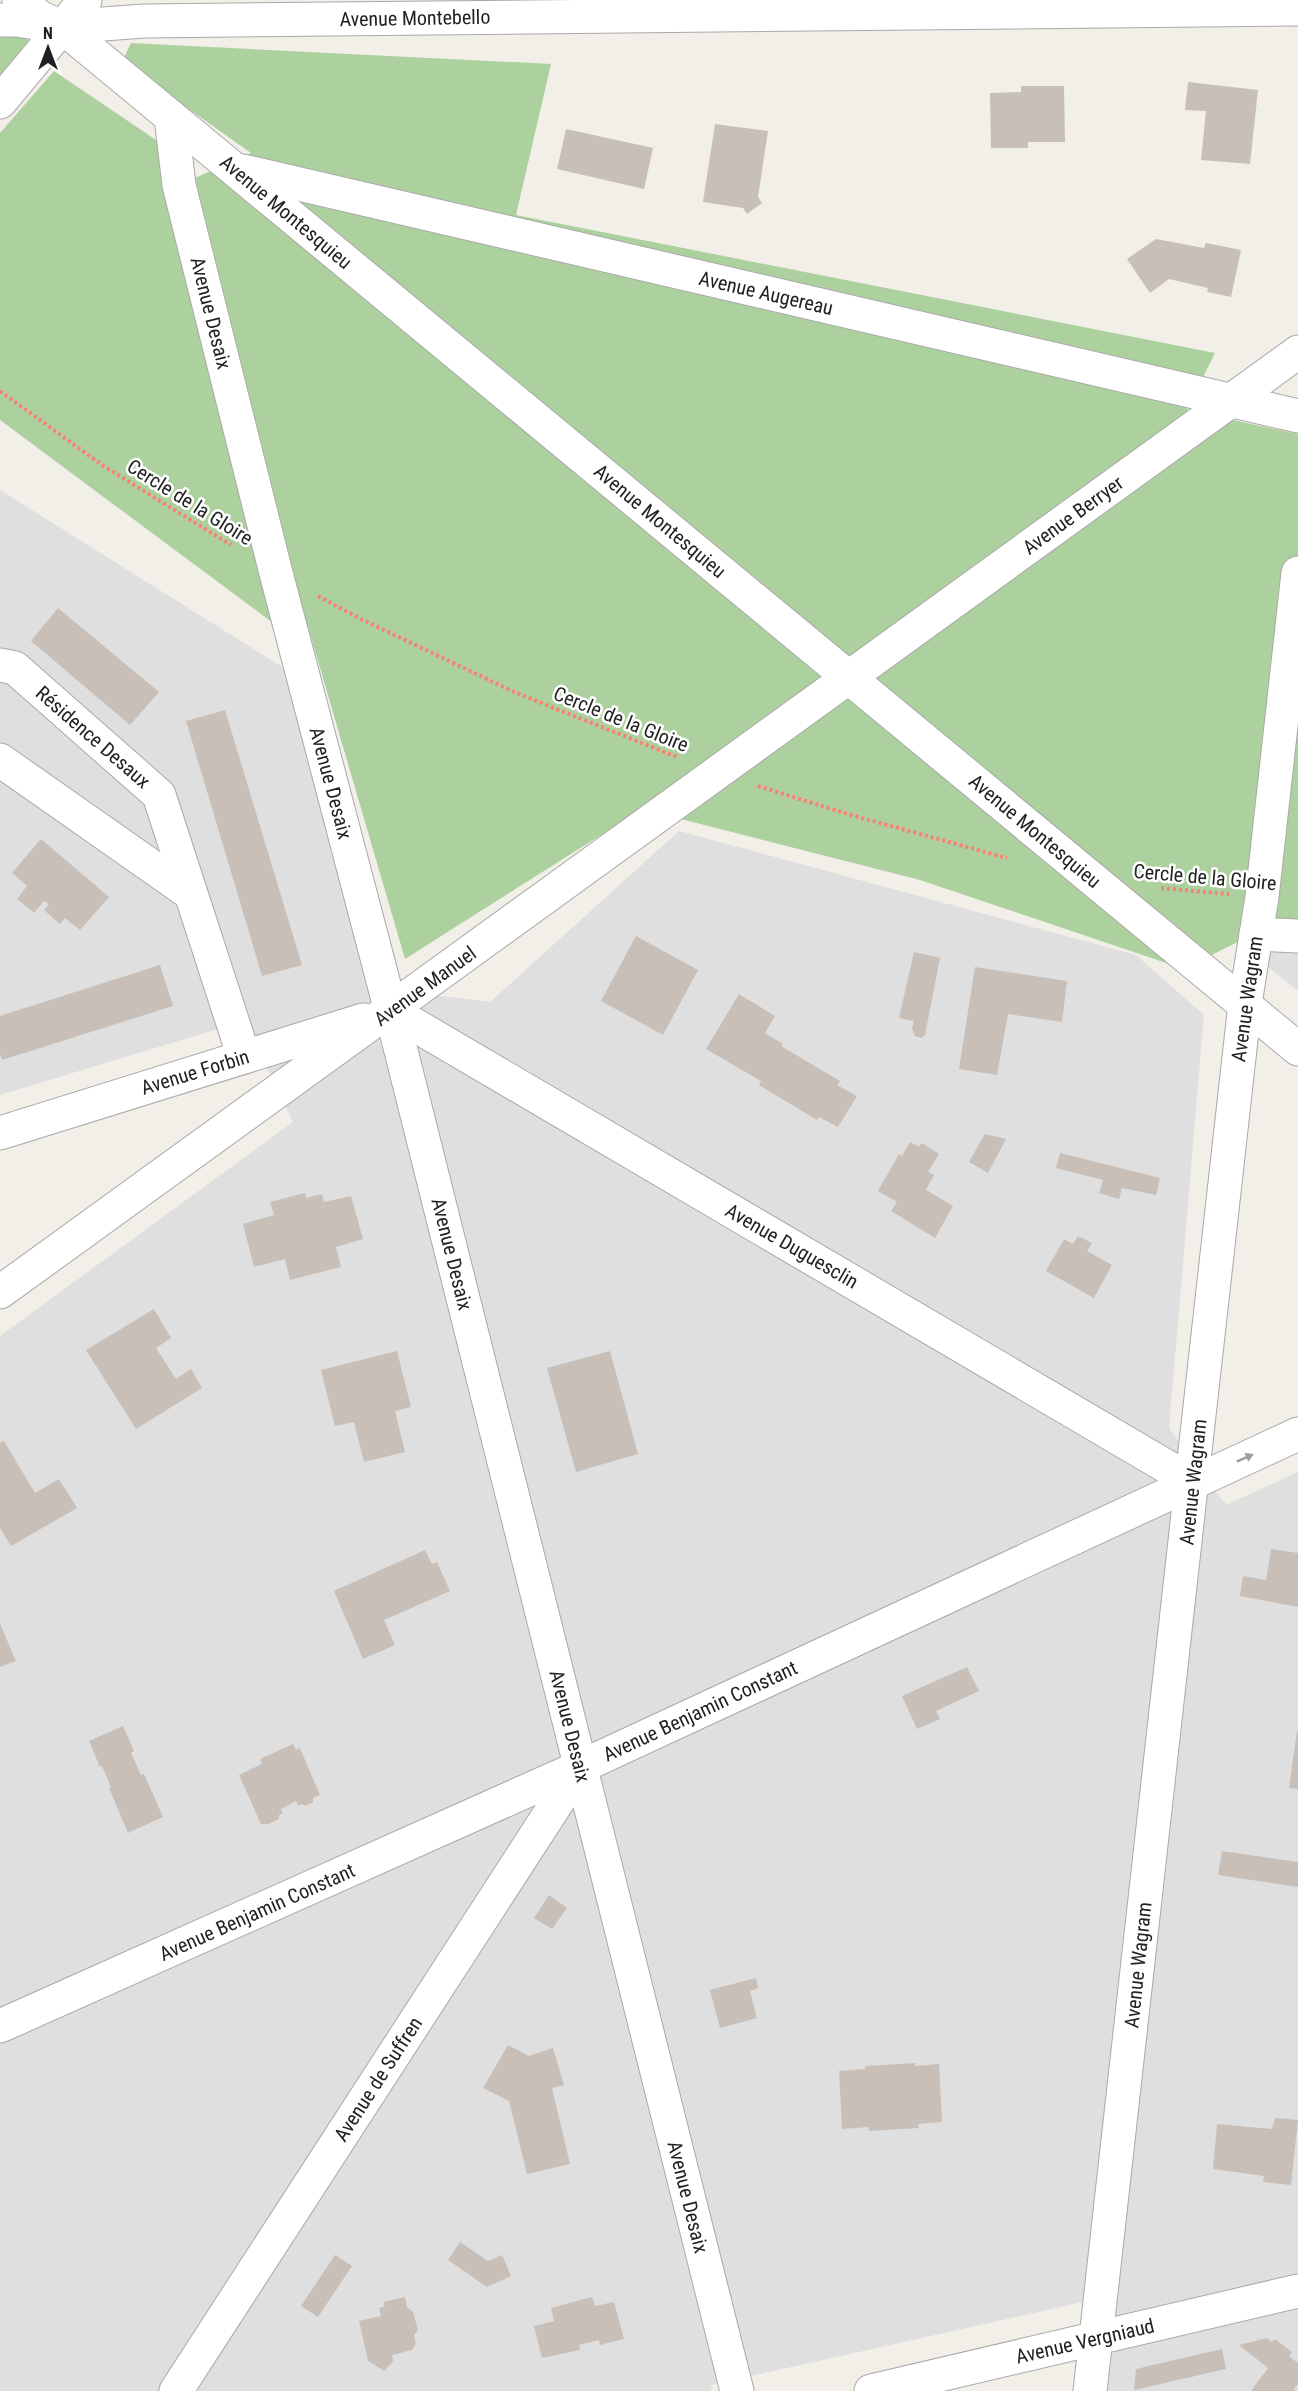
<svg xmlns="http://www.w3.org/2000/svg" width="1298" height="2391" viewBox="0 0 1298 2391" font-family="'Roboto Condensed',sans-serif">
	<rect width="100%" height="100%" fill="#f2efe9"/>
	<g fill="#e0dfdf">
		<path d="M0,490L303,680L385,989L490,1002L679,831L1136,955L1204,1015L1169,1428L1226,1505L1298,1472V2391H1073L1083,2302L711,2385L712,2391H0V1336L293,1122L244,1021L0,1095Z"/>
		<path d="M1269,941L1298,942V991L1255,957Z"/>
	</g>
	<g fill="#add19e">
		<path d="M0,15L31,43L0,77Z"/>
		<path d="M131,43L551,64L516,215L1215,353L1187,410L1298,434V921L1281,920L1184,969L920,880L642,809L405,959L179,185L251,153L122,62Z"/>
		<path d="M54,71L162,144L273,623L0,420V133Z"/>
	</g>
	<g fill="#c7bfb8">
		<path d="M1188,82L1258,90L1250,164L1201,160L1206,111L1185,110Z"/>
		<path d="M1021,86H1064L1065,142H1028V148H991L990,93L1021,92Z"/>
		<path d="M715,124L768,131L758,197L762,203L747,214L743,208L703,202Z"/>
		<path d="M566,129L653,148L644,189L557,169Z"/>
		<path d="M1156,239L1204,248L1206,243L1241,250L1231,297L1207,292L1208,288L1169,279L1150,293L1127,259Z"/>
		<path d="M58,608L159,692L130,725L31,641Z"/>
		<path d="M225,710L302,965L262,976L186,721Z"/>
		<path d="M41,839L109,897L80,930L65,918L60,924L44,910L49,904L44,901L34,913L17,899L27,886L12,873Z"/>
		<path d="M636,936L698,970L663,1035L601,1001Z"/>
		<path d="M914,952L940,958L925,1035L921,1038L915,1036L912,1029L914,1021L899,1018Z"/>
		<path d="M160,965L173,1006L2,1060L0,1054V1016Z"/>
		<path d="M975,967L1067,981L1062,1022L1008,1014L997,1075L959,1069Z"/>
		<path d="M739,994L775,1016L765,1033L783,1044L781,1046L840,1081L837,1085L857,1096L838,1127L819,1117L817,1120L759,1085L761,1081L706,1049Z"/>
		<path d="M985,1134L1006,1139L988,1173L969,1162Z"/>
		<path d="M910,1142L919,1147L922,1143L939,1154L928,1172L934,1175L926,1190L953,1206L935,1238L891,1211L897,1202L878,1191L899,1154L902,1156Z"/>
		<path d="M1060,1153L1160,1178L1156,1195L1122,1188L1119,1199L1099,1193L1103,1180L1056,1168Z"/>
		<path d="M305,1193L306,1198L322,1194L324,1202L351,1196L363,1239L336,1247L341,1267L290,1280L285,1259L254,1267L243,1224L274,1215L270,1202Z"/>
		<path d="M1078,1236L1092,1243L1087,1251L1112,1265L1094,1298L1046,1271L1064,1239L1073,1244Z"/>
		<path d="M154,1309L171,1338L156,1348L176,1379L191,1369L202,1388L136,1429L86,1350Z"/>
		<path d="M397,1351L411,1407L395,1411L405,1452L364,1462L354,1422L335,1426L321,1370Z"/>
		<path d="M610,1351L638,1454L576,1472L547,1368Z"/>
		<path d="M4,1441L35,1493L59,1479L77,1508L11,1546L0,1528V1443Z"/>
		<path d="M1271,1549L1298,1553V1607L1240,1596L1243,1576L1266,1580Z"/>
		<path d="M425,1550L432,1564L437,1562L450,1591L384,1620L395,1645L363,1659L334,1591Z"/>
		<path d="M0,1624L16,1661L0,1667Z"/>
		<path d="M967,1667L979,1691L936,1711L940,1719L917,1729L902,1696Z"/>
		<path d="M123,1726L134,1751L131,1753L141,1775L144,1774L163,1817L128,1833L109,1788L111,1787L102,1766L100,1767L89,1741Z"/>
		<path d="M1297,1731H1298V1789L1289,1788Z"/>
		<path d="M293,1744L296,1750L300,1748L320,1795L313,1798V1802L305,1806L302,1804L298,1806L296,1801L281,1809L283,1813L279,1815V1819L268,1824H261L239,1775L262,1764L260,1759Z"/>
		<path d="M1222,1851L1298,1862V1887L1218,1875Z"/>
		<path d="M549,1895L567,1908L552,1929L534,1918Z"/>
		<path d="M756,1978L758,1988L750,1991L757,2018L720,2028L710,1990Z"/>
		<path d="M508,2045L529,2056L553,2048L564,2085L552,2088L570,2164L527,2174L509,2101L483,2088Z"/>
		<path d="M915,2063V2066L939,2064L942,2122L918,2124L919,2128L869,2131V2127L842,2129L839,2071L865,2069V2066Z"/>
		<path d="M1275,2118L1298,2120L1291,2185L1263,2182L1264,2176L1213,2169L1217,2124L1272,2129Z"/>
		<path d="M460,2242L488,2261L502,2255L511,2276L487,2287L448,2260Z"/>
		<path d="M335,2255L352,2266L318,2317L301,2306Z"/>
		<path d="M405,2297L407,2307L413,2312L418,2330L414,2335L416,2344L412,2350L392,2355L393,2361L384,2371L368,2361L359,2321L381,2316L379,2308L385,2306L383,2302Z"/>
		<path d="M592,2297L595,2306L614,2302L624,2339L600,2345L599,2340L579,2345L580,2350L542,2358L534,2326L554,2321L551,2308Z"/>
		<path d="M1267,2338L1272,2342L1275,2339L1292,2352L1289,2356L1298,2363V2384L1294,2389L1296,2391H1251L1268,2368L1239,2345Z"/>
		<path d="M1222,2349L1226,2369L1134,2390L1136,2369Z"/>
	</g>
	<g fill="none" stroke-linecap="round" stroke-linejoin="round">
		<defs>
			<g id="minor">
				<path d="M19,0L41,18L62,27L90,50L1298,1049"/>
				<path d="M0,20H16L62,27L144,21L1298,9"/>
				<path d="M0,102L85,0"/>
				<path d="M171,117L179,185L276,573L391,1011L737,2391"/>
				<path d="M243,171L1298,416"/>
				<path d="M0,665L15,668L159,795L244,1057"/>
				<path d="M0,760L191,894"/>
				<path d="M1256,934L1298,936"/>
				<path d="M391,1011L1193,1482"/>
				<path d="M0,1133L363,1020"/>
				<path d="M0,1292L1298,352"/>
				<path d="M0,2026L580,1767L1298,1434"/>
				<path d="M176,2391L580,1767"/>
				<path d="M871,2391L1298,2291"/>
				<path d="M1090,2391L1245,1004L1262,897L1298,573"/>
			</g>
		</defs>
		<use href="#minor" stroke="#a9a9a9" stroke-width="35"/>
		<g stroke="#fa8072" stroke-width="4" stroke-dasharray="3 3" stroke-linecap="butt">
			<path d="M0,391L102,465L231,545"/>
			<path d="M318,596L361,619L514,692L677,757"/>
			<path d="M758,786L851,815L1007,858"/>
			<path d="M1161,888L1229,894"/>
		</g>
		<use href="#minor" stroke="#fff" stroke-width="33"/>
	</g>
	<defs><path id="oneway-solid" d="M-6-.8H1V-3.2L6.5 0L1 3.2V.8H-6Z" transform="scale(1.5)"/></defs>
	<use fill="#9c9c9c" href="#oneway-solid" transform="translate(1245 1458) rotate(-24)"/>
	<g text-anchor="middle" stroke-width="5" stroke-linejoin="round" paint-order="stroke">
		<g font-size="20" fill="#222" stroke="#fff">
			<text transform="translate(415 18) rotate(-1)" y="7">Avenue Montebello</text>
			<text transform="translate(286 212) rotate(40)" y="7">Avenue Montesquieu</text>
			<text transform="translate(766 293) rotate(13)" y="7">Avenue Augereau</text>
			<text transform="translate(211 313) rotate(76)" y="7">Avenue Desaix</text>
			<text transform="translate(190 502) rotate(32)" y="7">Cercle de la Gloire</text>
			<text transform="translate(1073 515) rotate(-36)" y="7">Avenue Berryer</text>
			<text transform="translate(660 521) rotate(40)" y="7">Avenue Montesquieu</text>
			<text transform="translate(621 719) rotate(22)" y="7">Cercle de la Gloire</text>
			<text transform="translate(93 737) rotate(41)" y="7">Résidence Desaux</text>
			<text transform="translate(331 783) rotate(75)" y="7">Avenue Desaix</text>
			<text transform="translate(1035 831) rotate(40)" y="7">Avenue Montesquieu</text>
			<text transform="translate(1205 877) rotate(5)" y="7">Cercle de la Gloire</text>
			<text transform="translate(425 986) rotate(-36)" y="7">Avenue Manuel</text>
			<text transform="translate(1247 999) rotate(-82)" y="7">Avenue Wagram</text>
			<text transform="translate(195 1072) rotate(-17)" y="7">Avenue Forbin</text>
			<text transform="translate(792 1246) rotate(30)" y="7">Avenue Duguesclin</text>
			<text transform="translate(452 1254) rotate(76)" y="7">Avenue Desaix</text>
			<text transform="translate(1193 1482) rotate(-84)" y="7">Avenue Wagram</text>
			<text transform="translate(700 1711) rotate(-25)" y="7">Avenue Benjamin Constant</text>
			<text transform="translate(570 1726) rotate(76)" y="7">Avenue Desaix</text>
			<text transform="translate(257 1912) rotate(-24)" y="7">Avenue Benjamin Constant</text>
			<text transform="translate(1138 1965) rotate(-84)" y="7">Avenue Wagram</text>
			<text transform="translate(378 2079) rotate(-57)" y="7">Avenue de Suffren</text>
			<text transform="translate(688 2197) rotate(76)" y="7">Avenue Desaix</text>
			<text transform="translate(1085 2341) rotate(-13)" y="7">Avenue Vergniaud</text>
		</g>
	</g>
	<g transform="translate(48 48)" stroke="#ffffff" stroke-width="4.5" paint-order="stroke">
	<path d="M0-4.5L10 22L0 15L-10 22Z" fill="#222222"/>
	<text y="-9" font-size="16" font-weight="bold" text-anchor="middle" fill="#222222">N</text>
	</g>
</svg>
